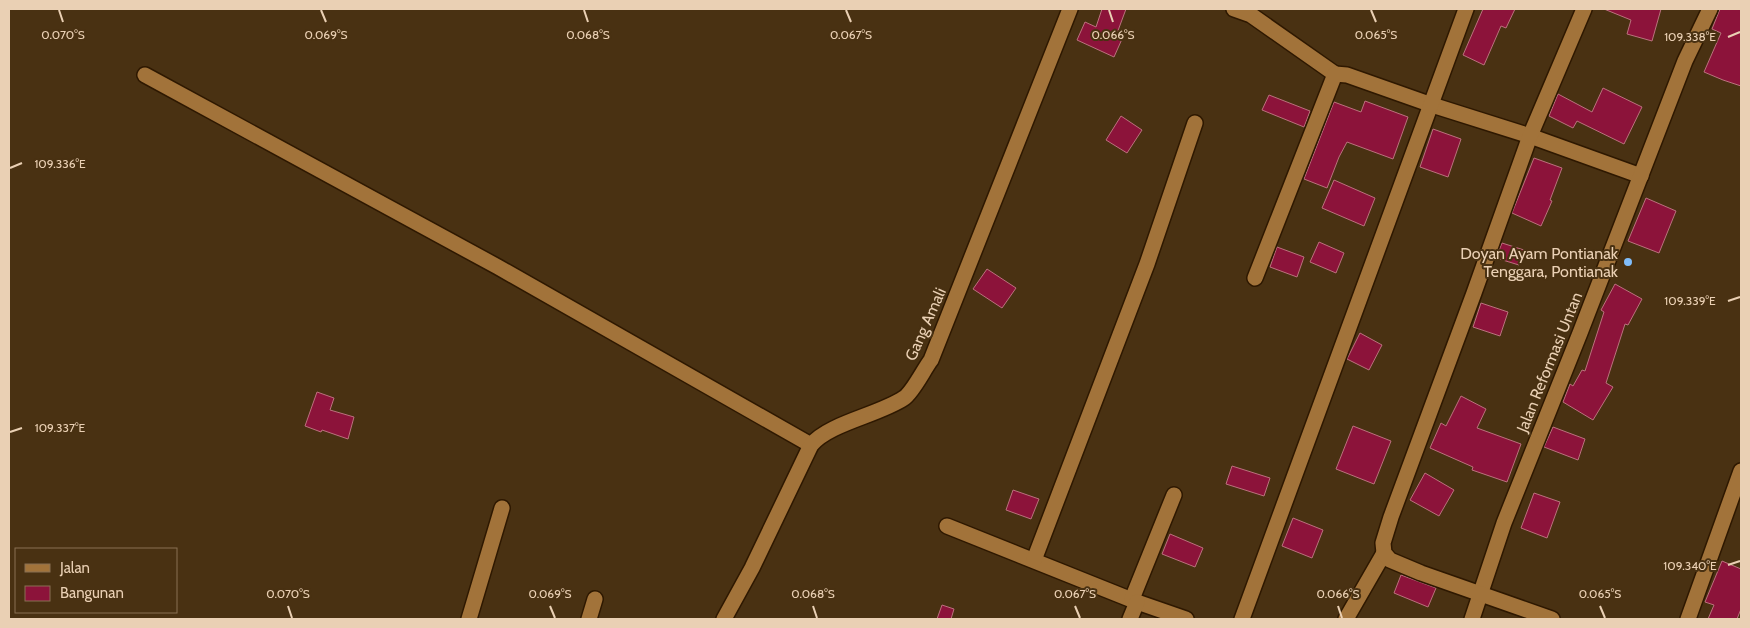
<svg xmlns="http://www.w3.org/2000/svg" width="1750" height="628" viewBox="0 0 1750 628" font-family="Cabin,sans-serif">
	<rect width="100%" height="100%" fill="#493112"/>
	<g fill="#8c133a" stroke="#bb717d">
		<path d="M1102,9H1126L1116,36L1122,39L1114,57L1077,40L1085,22L1096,27Z"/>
		<path d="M1483,9H1515L1506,28L1501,26L1484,65L1463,55Z"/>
		<path d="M1604,9H1661L1652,41L1627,34L1631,20Z"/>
		<path d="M1720,9H1741V86L1723,80L1704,72L1721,33L1712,29Z"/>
		<path d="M1603,88L1642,107L1624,144L1577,121L1573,128L1549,116L1558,94L1592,112Z"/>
		<path d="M1269,95L1310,111L1304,127L1262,110Z"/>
		<path d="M1365,101L1408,117L1393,159L1347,142L1339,157L1327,188L1304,179L1334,102L1361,112Z"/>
		<path d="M1121,116L1142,130L1127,153L1106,140Z"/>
		<path d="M1433,129L1461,139L1448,177L1420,167Z"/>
		<path d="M1534,158L1562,168L1550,200L1552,201L1541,226L1512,213Z"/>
		<path d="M1334,180L1375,198L1364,226L1322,208Z"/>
		<path d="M1646,198L1676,211L1659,253L1628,241Z"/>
		<path d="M1319,242L1344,253L1336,273L1310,262Z"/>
		<path d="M1502,243L1524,250L1519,265L1496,258Z"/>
		<path d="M1277,247L1304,257L1297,277L1270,267Z"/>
		<path d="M987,269L1016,288L1002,308L973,289Z"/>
		<path d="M1615,284L1642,299L1628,325L1625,324L1606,383L1613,387L1593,420L1563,402L1570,384L1573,386L1582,370L1585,371L1604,312L1601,310Z"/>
		<path d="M1481,303L1508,312L1500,336L1473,327Z"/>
		<path d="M1360,333L1382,345L1369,370L1347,359Z"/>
		<path d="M317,392L334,398L330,410L354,417L348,439L322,430L321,432L305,426Z"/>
		<path d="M1461,396L1486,409L1477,428L1521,444L1507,482L1472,470L1473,467L1430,448L1441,423L1446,426Z"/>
		<path d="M1353,426L1391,441L1374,484L1336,469Z"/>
		<path d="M1553,427L1585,439L1578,460L1544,447Z"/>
		<path d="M1232,466L1270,478L1264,496L1226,484Z"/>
		<path d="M1425,473L1454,490L1439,516L1410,500Z"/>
		<path d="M1013,490L1039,499L1031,519L1006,510Z"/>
		<path d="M1534,493L1560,502L1547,538L1521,528Z"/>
		<path d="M1293,518L1323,530L1312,558L1282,546Z"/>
		<path d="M1170,534L1203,548L1195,567L1162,554Z"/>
		<path d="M1722,561L1741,569V609L1737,619H1708L1714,605L1705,602Z"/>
		<path d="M1401,575L1436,588L1428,607L1394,593Z"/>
		<path d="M942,605L954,609L951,619H937Z"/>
	</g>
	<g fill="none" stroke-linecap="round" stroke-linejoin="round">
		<defs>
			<g id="minor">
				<path d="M1234,9L1251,15L1335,74"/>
				<path d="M145,75L498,267L811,445"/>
				<path d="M1255,278L1335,74L1347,75L1432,105L1530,136L1641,176"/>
				<path d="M947,526L1137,602L1186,619"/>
				<path d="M1034,560L1147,264L1195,123"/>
				<path d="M1132,599L1174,495"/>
				<path d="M469,619L502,508"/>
				<path d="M589,619L595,599"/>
				<path d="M724,619L752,568L811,445C829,423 879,415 904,398C913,392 924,369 931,360L1070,9"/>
				<path d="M1130,619L1137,602"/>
				<path d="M1242,619L1466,9"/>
				<path d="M1346,619L1384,553"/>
				<path d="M1472,619L1504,523L1580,333L1685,61L1710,9"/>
				<path d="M1552,619L1421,573L1390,560L1384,553L1383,543L1391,517L1474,293L1530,136L1584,9"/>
				<path d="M1688,619L1741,471"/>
			</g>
		</defs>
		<use href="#minor" stroke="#2e1800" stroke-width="18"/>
		<use href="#minor" stroke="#a2733a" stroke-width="15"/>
	</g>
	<path fill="none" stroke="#ead0b4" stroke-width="2" d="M59,10L63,22M321,10L326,22M584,10L588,22M846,10L851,22M1109,10L1113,22M1371,10L1376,22M1728,37L1740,32M10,168L22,163M1728,301L1740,297M10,432L22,428M1728,565L1740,561M288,606L292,618M550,606L555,618M813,606L817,618M1075,606L1080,618M1338,606L1342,618M1600,606L1605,618"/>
	<circle fill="#80bdfa" stroke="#493112" stroke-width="2" cx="1628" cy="262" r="5"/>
	<g text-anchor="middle" stroke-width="4" stroke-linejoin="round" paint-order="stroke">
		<g font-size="16" fill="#ead0b4" stroke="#493112" text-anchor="end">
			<text x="1618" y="259">Doyan Ayam Pontianak<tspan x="1618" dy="18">Tenggara, Pontianak</tspan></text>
		</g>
		<g font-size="16" fill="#ead0b4" stroke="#493112">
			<text transform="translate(925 324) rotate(-66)" y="6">Gang Amali</text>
			<text transform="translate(1549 362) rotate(-68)" y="6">Jalan Reformasi Untan</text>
		</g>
	</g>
	<g font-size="12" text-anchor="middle" fill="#ead0b4" stroke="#493112" stroke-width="4" stroke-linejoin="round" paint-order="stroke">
		<text x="326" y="39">0.069°S</text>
		<text x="1113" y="39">0.066°S</text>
		<text x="63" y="39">0.070°S</text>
		<text x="588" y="39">0.068°S</text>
		<text x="851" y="39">0.067°S</text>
		<text x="1376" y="39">0.065°S</text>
		<text x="1690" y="41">109.338°E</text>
		<text x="60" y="168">109.336°E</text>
		<text x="1690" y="305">109.339°E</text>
		<text x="60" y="432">109.337°E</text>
		<text x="1690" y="570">109.340°E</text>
		<text x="288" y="598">0.070°S</text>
		<text x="550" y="598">0.069°S</text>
		<text x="813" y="598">0.068°S</text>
		<text x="1075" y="598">0.067°S</text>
		<text x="1338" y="598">0.066°S</text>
		<text x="1600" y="598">0.065°S</text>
	</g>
	<rect width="1750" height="628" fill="none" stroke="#ead0b4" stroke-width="20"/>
	<rect x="15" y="548" width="162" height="65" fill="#493112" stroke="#897153"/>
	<rect x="25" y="564" width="25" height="8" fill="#a2733a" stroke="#897153"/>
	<text x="60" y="573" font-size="15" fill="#ead0b4">Jalan</text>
	<rect x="25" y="586" width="25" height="15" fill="#8c133a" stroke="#897153"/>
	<text x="60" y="598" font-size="15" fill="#ead0b4">Bangunan</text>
</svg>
